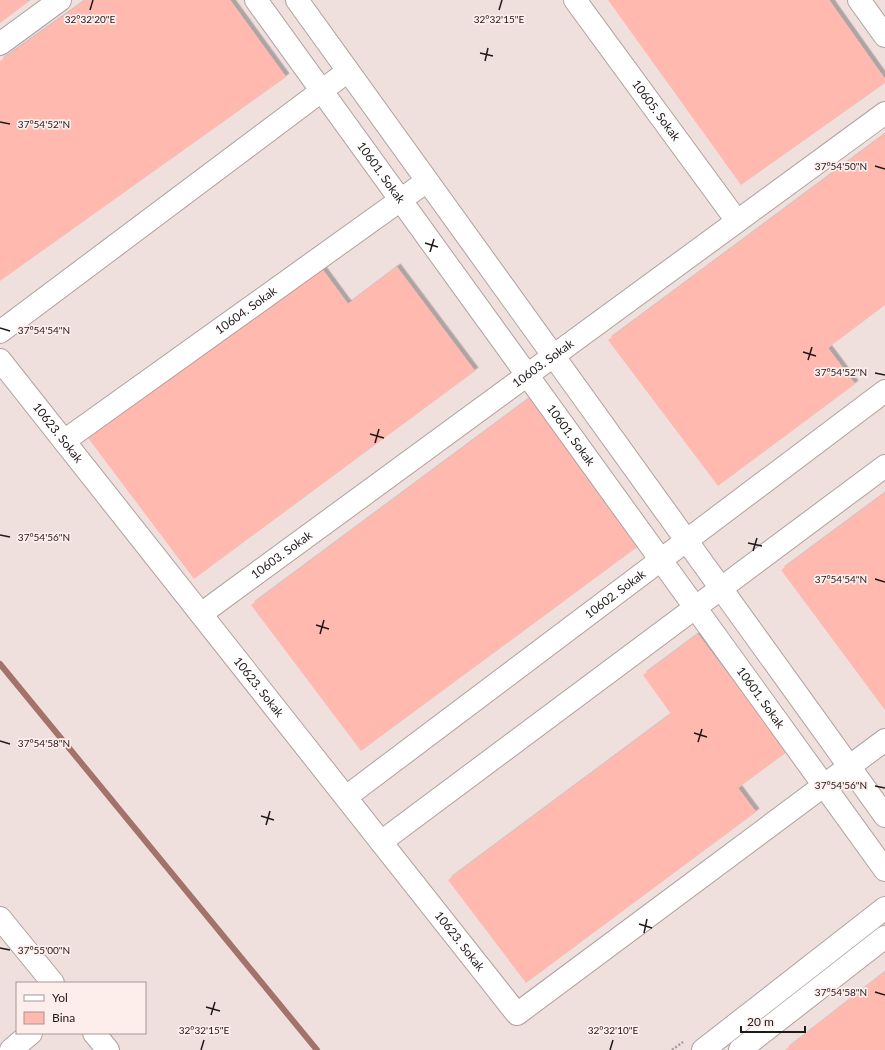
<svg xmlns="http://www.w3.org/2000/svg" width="885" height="1050" viewBox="0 0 885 1050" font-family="Lato,sans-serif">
	<defs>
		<filter id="shadow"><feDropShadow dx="3.5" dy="-3.5" stdDeviation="0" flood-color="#0004"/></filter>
	</defs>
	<rect width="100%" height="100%" fill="#efe0de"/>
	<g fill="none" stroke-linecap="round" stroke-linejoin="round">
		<path stroke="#a3726b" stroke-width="6" d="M0,664L317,1050"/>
	</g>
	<g fill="#ffb9af" filter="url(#shadow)">
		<path d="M0,0H27L28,2L0,23Z"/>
		<path d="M86,0H230L286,77L0,281V61Z"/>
		<path d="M608,0H829L885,79V83L741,185Z"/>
		<path d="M885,134V305L828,348L855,384L718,486L608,340Z"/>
		<path d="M320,266L348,304L397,267L475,371L194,579L88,438Z"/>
		<path d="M530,398L640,545L361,751L251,605Z"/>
		<path d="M885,493V710L781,570Z"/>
		<path d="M698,634L787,752L738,788L756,812L526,983L448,880L671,714L643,675Z"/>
		<path d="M885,972V1050H785Z"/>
	</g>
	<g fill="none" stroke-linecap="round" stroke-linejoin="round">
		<defs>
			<g id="street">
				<path id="s1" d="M256,0L885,870"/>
				<path d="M297,0L885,816"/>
				<path id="s2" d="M575,0L737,221"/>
				<path d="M859,0L885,36"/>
				<path d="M0,44L60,0"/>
				<path d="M0,332L348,71"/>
				<path id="s3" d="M0,360L517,1014L885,740"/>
				<path id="s4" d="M64,441L427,181"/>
				<path id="s5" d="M201,614L885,113"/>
				<path id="s6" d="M346,797L885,391"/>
				<path d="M381,842L885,466"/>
				<path d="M11,1050L31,1033"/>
			</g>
			<g id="secondary">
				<path d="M0,918L53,983"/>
				<path d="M94,1033L108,1050"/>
				<path d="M703,1050L885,908"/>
				<path d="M740,1050L885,937"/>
			</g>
		</defs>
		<use href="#street" stroke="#b0a19f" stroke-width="24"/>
		<use href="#secondary" stroke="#b0a19f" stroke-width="24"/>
		<path stroke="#a69a98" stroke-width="2.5" stroke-dasharray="2 2" stroke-linecap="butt" d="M672,1050L683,1042"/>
		<use href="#street" stroke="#fff" stroke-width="22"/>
		<use href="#secondary" stroke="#fff" stroke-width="22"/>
	</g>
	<path fill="none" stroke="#1f1918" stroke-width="1.5" d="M90,10L93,0M499,10L502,0M480,53L493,56M485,61L488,48M0,122L10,124M875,166L885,169M425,243L438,247M430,252L434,239M0,328L10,331M803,352L816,356M808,360L812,347M875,373L885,375M370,434L384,438M375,443L379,429M0,535L10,537M748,543L762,546M753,551L757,538M875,579L885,582M316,625L329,629M320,634L324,620M694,733L707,737M0,741L10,744M698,742L702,729M875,786L885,788M261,816L274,820M266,825L270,811M639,924L652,928M644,933L647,919M0,948L10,950M875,992L885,995M206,1007L220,1011M211,1015L215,1002M201,1050L204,1040M610,1050L613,1040"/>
	<g text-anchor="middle" stroke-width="3.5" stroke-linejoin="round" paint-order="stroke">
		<g font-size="12" fill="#1f1918" stroke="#fdedeb">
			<text dy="4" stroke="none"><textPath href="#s2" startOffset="137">10605. Sokak</textPath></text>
			<text dy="4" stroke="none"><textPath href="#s1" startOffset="213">10601. Sokak</textPath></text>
			<text dy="4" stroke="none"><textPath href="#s4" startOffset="224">10604. Sokak</textPath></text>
			<text dy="4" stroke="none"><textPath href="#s5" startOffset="424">10603. Sokak</textPath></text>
			<text dy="4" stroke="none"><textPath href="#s3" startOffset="93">10623. Sokak</textPath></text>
			<text dy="4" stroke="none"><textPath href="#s1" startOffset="537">10601. Sokak</textPath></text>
			<text dy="4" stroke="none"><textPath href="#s5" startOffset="100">10603. Sokak</textPath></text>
			<text dy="4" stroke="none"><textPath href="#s6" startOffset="337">10602. Sokak</textPath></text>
			<text dy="4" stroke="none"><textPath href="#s3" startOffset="417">10623. Sokak</textPath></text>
			<text dy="4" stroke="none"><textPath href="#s1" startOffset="861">10601. Sokak</textPath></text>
			<text dy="4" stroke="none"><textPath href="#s3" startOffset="741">10623. Sokak</textPath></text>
		</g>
	</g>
	<g font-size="10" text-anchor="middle" fill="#1f1918" stroke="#fdedeb" stroke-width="3.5" stroke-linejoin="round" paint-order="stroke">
		<text x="90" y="23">32°32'20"E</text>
		<text x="499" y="23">32°32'15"E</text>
		<text x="44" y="128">37°54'52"N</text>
		<text x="841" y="170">37°54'50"N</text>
		<text x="44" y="334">37°54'54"N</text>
		<text x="841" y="376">37°54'52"N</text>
		<text x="44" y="541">37°54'56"N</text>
		<text x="841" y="583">37°54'54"N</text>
		<text x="44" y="747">37°54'58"N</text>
		<text x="841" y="789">37°54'56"N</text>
		<text x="44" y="954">37°55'00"N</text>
		<text x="841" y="996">37°54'58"N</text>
		<text x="204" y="1034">32°32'15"E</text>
		<text x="613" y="1034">32°32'10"E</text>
	</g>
	<rect x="16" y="982" width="130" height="52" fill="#fdedeb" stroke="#a49897"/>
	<rect x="24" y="995" width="20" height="6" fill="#ffffff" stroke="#a49897"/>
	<text x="52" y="1002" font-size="12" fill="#1f1918">Yol</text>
	<rect x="24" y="1012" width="20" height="12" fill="#ffb9af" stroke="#a49897"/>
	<text x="52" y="1022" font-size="12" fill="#1f1918">Bina</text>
	<path d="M741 1026v6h64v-6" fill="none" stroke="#1f1918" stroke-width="2"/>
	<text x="747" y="1026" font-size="12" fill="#1f1918" stroke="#fdedeb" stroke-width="3" paint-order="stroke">20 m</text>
</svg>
